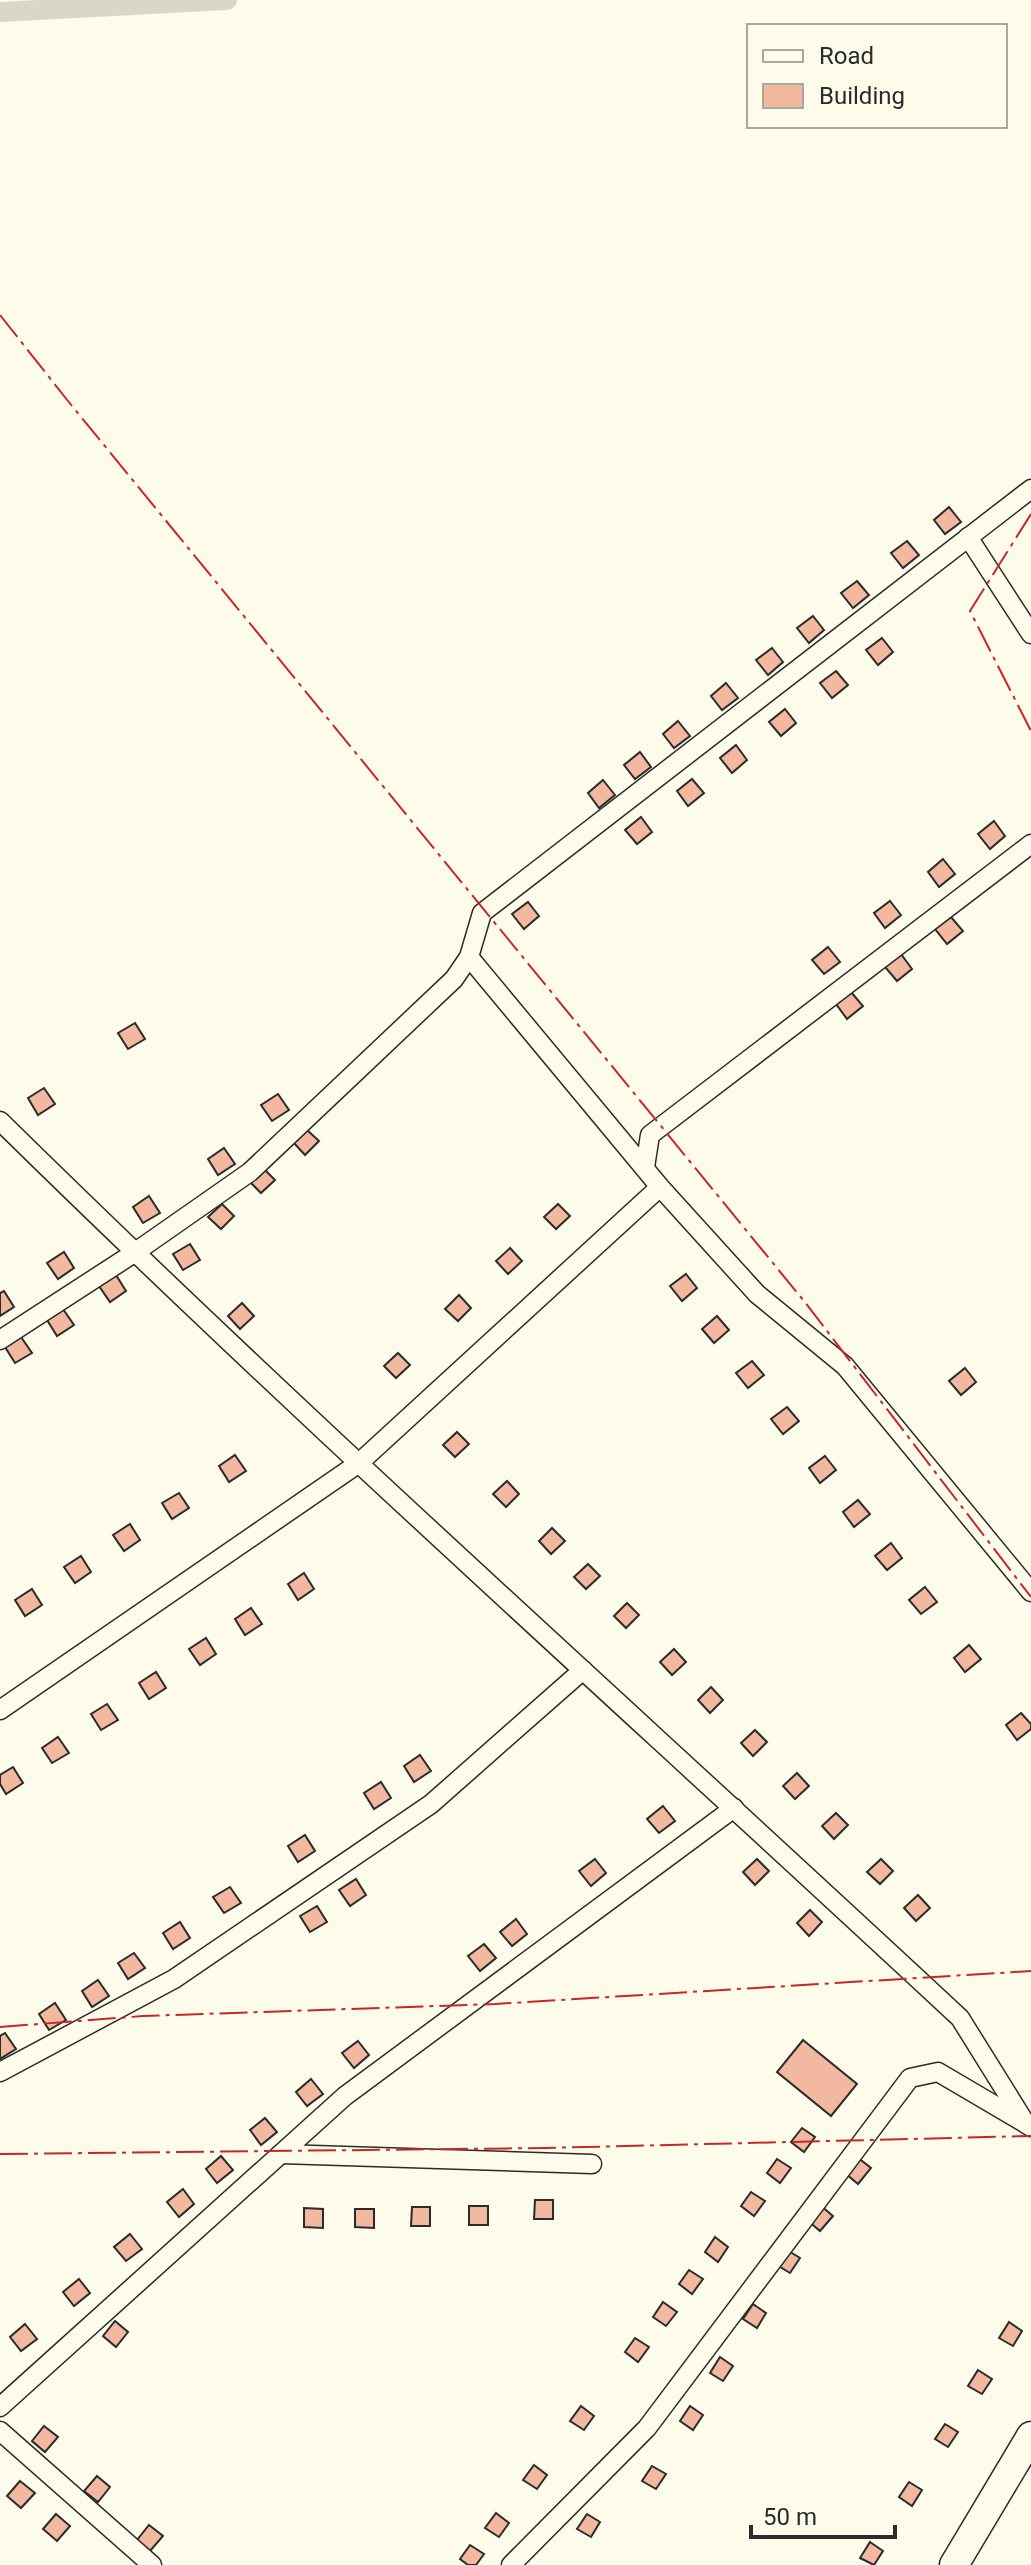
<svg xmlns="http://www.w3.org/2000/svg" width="1031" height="2565" viewBox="0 0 1031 2565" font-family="Roboto,sans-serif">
	<rect width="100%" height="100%" fill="#fdfbea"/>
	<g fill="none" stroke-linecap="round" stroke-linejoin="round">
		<path stroke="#d8d7c9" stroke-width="20" d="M0,12L227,0"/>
	</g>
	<g fill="#f2b8a0" stroke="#2b2b2b" stroke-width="2">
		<path d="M949,507L961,522L945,534L934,520Z"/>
		<path d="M907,541L919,555L903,568L891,553Z"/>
		<path d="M857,581L869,595L853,608L841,593Z"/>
		<path d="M813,616L824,630L809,643L797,628Z"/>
		<path d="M882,638L893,652L878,665L866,650Z"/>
		<path d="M772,648L783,662L768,675L756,660Z"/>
		<path d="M836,671L848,685L832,698L820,683Z"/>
		<path d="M726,683L738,698L722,710L711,696Z"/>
		<path d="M785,709L796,723L781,736L769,722Z"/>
		<path d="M678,721L690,736L674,748L663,734Z"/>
		<path d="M736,745L747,760L732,773L720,758Z"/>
		<path d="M640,752L651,767L635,779L624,765Z"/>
		<path d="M692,779L704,793L688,806L677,791Z"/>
		<path d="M603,780L615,795L599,808L588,793Z"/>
		<path d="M641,817L652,832L637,844L625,830Z"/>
		<path d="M994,821L1005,836L990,849L978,834Z"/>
		<path d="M943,859L955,874L939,887L928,872Z"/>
		<path d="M890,901L901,915L885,928L874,913Z"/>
		<path d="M528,902L539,916L524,929L512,914Z"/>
		<path d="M951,917L963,931L947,944L935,929Z"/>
		<path d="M828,947L840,962L824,974L812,960Z"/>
		<path d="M901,954L912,969L897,981L885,967Z"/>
		<path d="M851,992L863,1006L847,1019L836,1004Z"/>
		<path d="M135,1023L145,1039L128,1049L118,1033Z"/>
		<path d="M44,1088L55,1104L38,1115L28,1098Z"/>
		<path d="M278,1094L289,1110L272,1121L261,1105Z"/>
		<path d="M306,1129L319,1141L305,1155L293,1142Z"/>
		<path d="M224,1148L235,1164L218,1175L208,1159Z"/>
		<path d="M263,1168L275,1180L261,1193L249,1181Z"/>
		<path d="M149,1196L160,1213L143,1223L133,1207Z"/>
		<path d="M222,1204L234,1216L221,1229L208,1217Z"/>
		<path d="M558,1204L570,1216L556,1229L544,1217Z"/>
		<path d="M190,1244L200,1260L183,1270L173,1254Z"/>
		<path d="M510,1248L522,1261L508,1274L496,1261Z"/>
		<path d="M64,1252L74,1268L58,1279L47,1263Z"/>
		<path d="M686,1274L697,1288L682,1301L670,1286Z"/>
		<path d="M116,1275L126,1291L110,1302L99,1286Z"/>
		<path d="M4,1291L14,1307L0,1316V1293Z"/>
		<path d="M459,1295L471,1308L458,1321L445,1309Z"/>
		<path d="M242,1303L254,1316L240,1329L228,1316Z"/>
		<path d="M63,1309L74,1325L57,1336L47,1320Z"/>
		<path d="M717,1316L729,1330L714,1343L702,1329Z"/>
		<path d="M21,1337L32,1353L15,1363L5,1347Z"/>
		<path d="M398,1353L410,1365L396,1378L384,1366Z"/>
		<path d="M752,1361L764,1375L748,1388L736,1373Z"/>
		<path d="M965,1368L976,1382L961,1395L949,1381Z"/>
		<path d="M787,1407L799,1421L783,1434L771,1419Z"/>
		<path d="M457,1432L469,1444L455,1457L443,1445Z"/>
		<path d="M235,1455L246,1471L229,1482L219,1466Z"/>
		<path d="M825,1456L836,1470L820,1483L809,1468Z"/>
		<path d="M507,1481L519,1494L506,1507L493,1494Z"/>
		<path d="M179,1493L189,1508L172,1519L162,1503Z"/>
		<path d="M858,1500L870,1514L854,1527L843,1512Z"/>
		<path d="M130,1524L140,1540L124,1551L113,1535Z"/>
		<path d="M552,1528L565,1541L551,1554L539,1541Z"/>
		<path d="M891,1543L902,1558L887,1570L875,1556Z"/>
		<path d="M81,1556L91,1572L75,1583L64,1567Z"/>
		<path d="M588,1564L600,1576L586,1589L574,1577Z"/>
		<path d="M304,1573L314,1589L298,1600L288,1584Z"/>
		<path d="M925,1587L937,1602L921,1614L909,1600Z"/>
		<path d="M32,1589L42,1605L25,1616L15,1600Z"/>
		<path d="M627,1603L639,1615L626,1628L614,1616Z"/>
		<path d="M251,1608L262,1624L245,1635L235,1619Z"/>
		<path d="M206,1638L216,1654L200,1665L189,1649Z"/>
		<path d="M969,1645L981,1659L965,1672L954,1658Z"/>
		<path d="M674,1649L686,1662L672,1675L660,1662Z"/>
		<path d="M156,1672L166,1688L149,1699L139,1683Z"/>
		<path d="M711,1687L723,1700L710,1713L698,1700Z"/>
		<path d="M107,1704L118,1720L101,1730L91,1714Z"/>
		<path d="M1021,1713L1031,1724V1729L1017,1740L1006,1725Z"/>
		<path d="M755,1730L767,1742L753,1756L741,1743Z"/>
		<path d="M58,1737L69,1753L52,1763L42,1748Z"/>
		<path d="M420,1755L431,1771L414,1782L404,1766Z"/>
		<path d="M13,1767L23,1783L6,1794L0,1784V1775Z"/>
		<path d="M797,1773L809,1786L795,1799L783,1786Z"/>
		<path d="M381,1782L391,1798L374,1809L364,1793Z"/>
		<path d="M663,1806L675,1821L659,1833L647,1819Z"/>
		<path d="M836,1813L848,1825L834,1839L822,1826Z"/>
		<path d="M305,1835L315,1851L298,1862L288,1846Z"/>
		<path d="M595,1859L606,1873L591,1886L579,1871Z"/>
		<path d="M757,1859L769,1871L755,1885L743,1872Z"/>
		<path d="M881,1859L893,1871L880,1884L867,1872Z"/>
		<path d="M356,1879L366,1895L350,1906L339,1890Z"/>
		<path d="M230,1887L241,1903L224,1913L213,1897Z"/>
		<path d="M918,1895L930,1908L916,1921L904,1908Z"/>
		<path d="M317,1906L327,1922L310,1932L300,1916Z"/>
		<path d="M810,1910L822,1922L809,1936L797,1923Z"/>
		<path d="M516,1919L527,1934L512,1946L500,1932Z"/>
		<path d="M180,1922L190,1938L173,1949L163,1933Z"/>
		<path d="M484,1944L496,1958L480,1971L468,1956Z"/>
		<path d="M134,1953L145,1968L128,1979L118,1963Z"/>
		<path d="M98,1980L109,1996L92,2007L82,1991Z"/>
		<path d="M55,2003L66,2020L49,2030L39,2014Z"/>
		<path d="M5,2033L16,2049L0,2059V2036Z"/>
		<path d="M803,2040L857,2084L831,2116L777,2072Z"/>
		<path d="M358,2041L369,2055L354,2068L342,2053Z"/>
		<path d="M311,2079L323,2094L307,2106L296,2092Z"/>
		<path d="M265,2118L277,2132L261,2145L250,2130Z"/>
		<path d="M802,2128L815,2137L804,2152L791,2142Z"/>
		<path d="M221,2156L233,2170L217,2183L206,2169Z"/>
		<path d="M857,2157L871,2168L858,2184L845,2173Z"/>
		<path d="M777,2159L791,2168L780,2183L767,2173Z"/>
		<path d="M183,2189L194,2204L179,2217L167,2202Z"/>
		<path d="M751,2192L765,2201L754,2216L741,2206Z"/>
		<path d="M535,2200H553V2219H534Z"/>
		<path d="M820,2205L833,2216L820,2231L807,2220Z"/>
		<rect x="469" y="2206" width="19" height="19"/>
		<path d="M412,2207H430V2226H411Z"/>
		<path d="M304,2208L323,2209V2228L304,2227Z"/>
		<path d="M355,2209H374V2228L355,2227Z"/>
		<path d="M130,2234L142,2249L126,2261L114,2247Z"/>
		<path d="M715,2237L728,2247L718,2262L705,2252Z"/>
		<path d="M787,2250L800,2258L790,2273L777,2265Z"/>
		<path d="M689,2270L703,2279L692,2294L679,2284Z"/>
		<path d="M79,2279L90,2293L74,2306L63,2292Z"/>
		<path d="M663,2302L677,2312L666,2326L653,2317Z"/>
		<path d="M753,2304L766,2313L757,2328L743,2319Z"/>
		<path d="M115,2321L128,2332L116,2347L103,2336Z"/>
		<path d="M1009,2322L1022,2331L1013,2346L999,2338Z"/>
		<path d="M25,2324L37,2339L21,2351L10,2337Z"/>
		<path d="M635,2338L649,2347L638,2362L625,2352Z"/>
		<path d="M720,2357L733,2366L723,2381L710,2373Z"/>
		<path d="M978,2370L992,2379L982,2394L968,2386Z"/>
		<path d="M581,2406L594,2416L584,2430L570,2421Z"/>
		<path d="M690,2406L703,2415L693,2430L680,2421Z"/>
		<path d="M945,2424L958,2432L948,2447L935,2439Z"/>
		<path d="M44,2426L58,2437L45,2452L32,2441Z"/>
		<path d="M534,2465L547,2475L537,2489L523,2480Z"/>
		<path d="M652,2466L666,2474L656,2489L642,2481Z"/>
		<path d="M97,2476L110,2487L98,2502L84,2491Z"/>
		<path d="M20,2481L35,2493L21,2508L7,2496Z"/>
		<path d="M909,2482L922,2490L912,2506L899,2497Z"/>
		<path d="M496,2513L509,2523L499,2537L485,2528Z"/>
		<path d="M56,2514L70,2526L57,2541L43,2529Z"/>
		<path d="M587,2514L600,2522L591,2537L577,2529Z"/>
		<path d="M149,2525L163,2536L150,2551L137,2540Z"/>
		<path d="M870,2542L883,2551L874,2565L860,2558Z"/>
		<path d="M470,2545L484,2554L476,2565H468L460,2559Z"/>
	</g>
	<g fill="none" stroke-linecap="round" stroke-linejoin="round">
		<defs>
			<g id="minor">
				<path d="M968,537L1031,634"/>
				<path d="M469,957L660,1187L757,1294L845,1366L1031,1592"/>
				<path d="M0,1121C312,1428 639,1719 960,2018L1026,2124L1031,2127"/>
				<path d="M645,1167L650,1135L1031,844"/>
				<path d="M0,1340L134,1253L250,1172L454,979L469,957L482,913L1031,489"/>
				<path d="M0,1710L359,1463L660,1187"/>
				<path d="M0,2072L174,1979L431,1804L583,1670"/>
				<path d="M281,2154L592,2164"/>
				<path d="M0,2407L345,2096L734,1808"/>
				<path d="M0,2431L152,2565"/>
				<path d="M511,2565L647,2428L910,2078L938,2072L1023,2122"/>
			</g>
			<path id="primary" d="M954,2565L1031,2436"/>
		</defs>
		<use href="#minor" stroke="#2b2b2b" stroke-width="21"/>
		<use href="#primary" stroke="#2b2b2b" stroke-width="31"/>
		<use href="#minor" stroke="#fdfbea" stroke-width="18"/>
		<use href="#primary" stroke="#fdfbea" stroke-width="28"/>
		<g stroke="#c62828" stroke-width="2" stroke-dasharray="28 6 4 6" stroke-linecap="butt">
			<path d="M0,315L68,401L804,1301L1031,1597"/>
			<path d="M1031,514L970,611L1031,731"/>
			<path d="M0,2027L143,2016L495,2004L1031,1971"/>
			<path d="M0,2154L545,2148L1031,2136"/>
		</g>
	</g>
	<rect x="747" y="24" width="260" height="104" fill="#fdfbea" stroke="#a9a89e" stroke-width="2"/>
	<rect x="763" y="50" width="40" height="12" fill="#fdfbea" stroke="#a9a89e" stroke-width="2"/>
	<text x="819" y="64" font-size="24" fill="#2b2b2b">Road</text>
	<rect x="763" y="84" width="40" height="24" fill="#f2b8a0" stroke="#a9a89e" stroke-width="2"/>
	<text x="819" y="104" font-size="24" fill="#2b2b2b">Building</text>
	<path d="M751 2525v12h144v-12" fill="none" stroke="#2b2b2b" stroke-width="4"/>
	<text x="763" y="2525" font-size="24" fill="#2b2b2b" stroke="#fdfbea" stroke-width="6" paint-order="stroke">50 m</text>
</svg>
